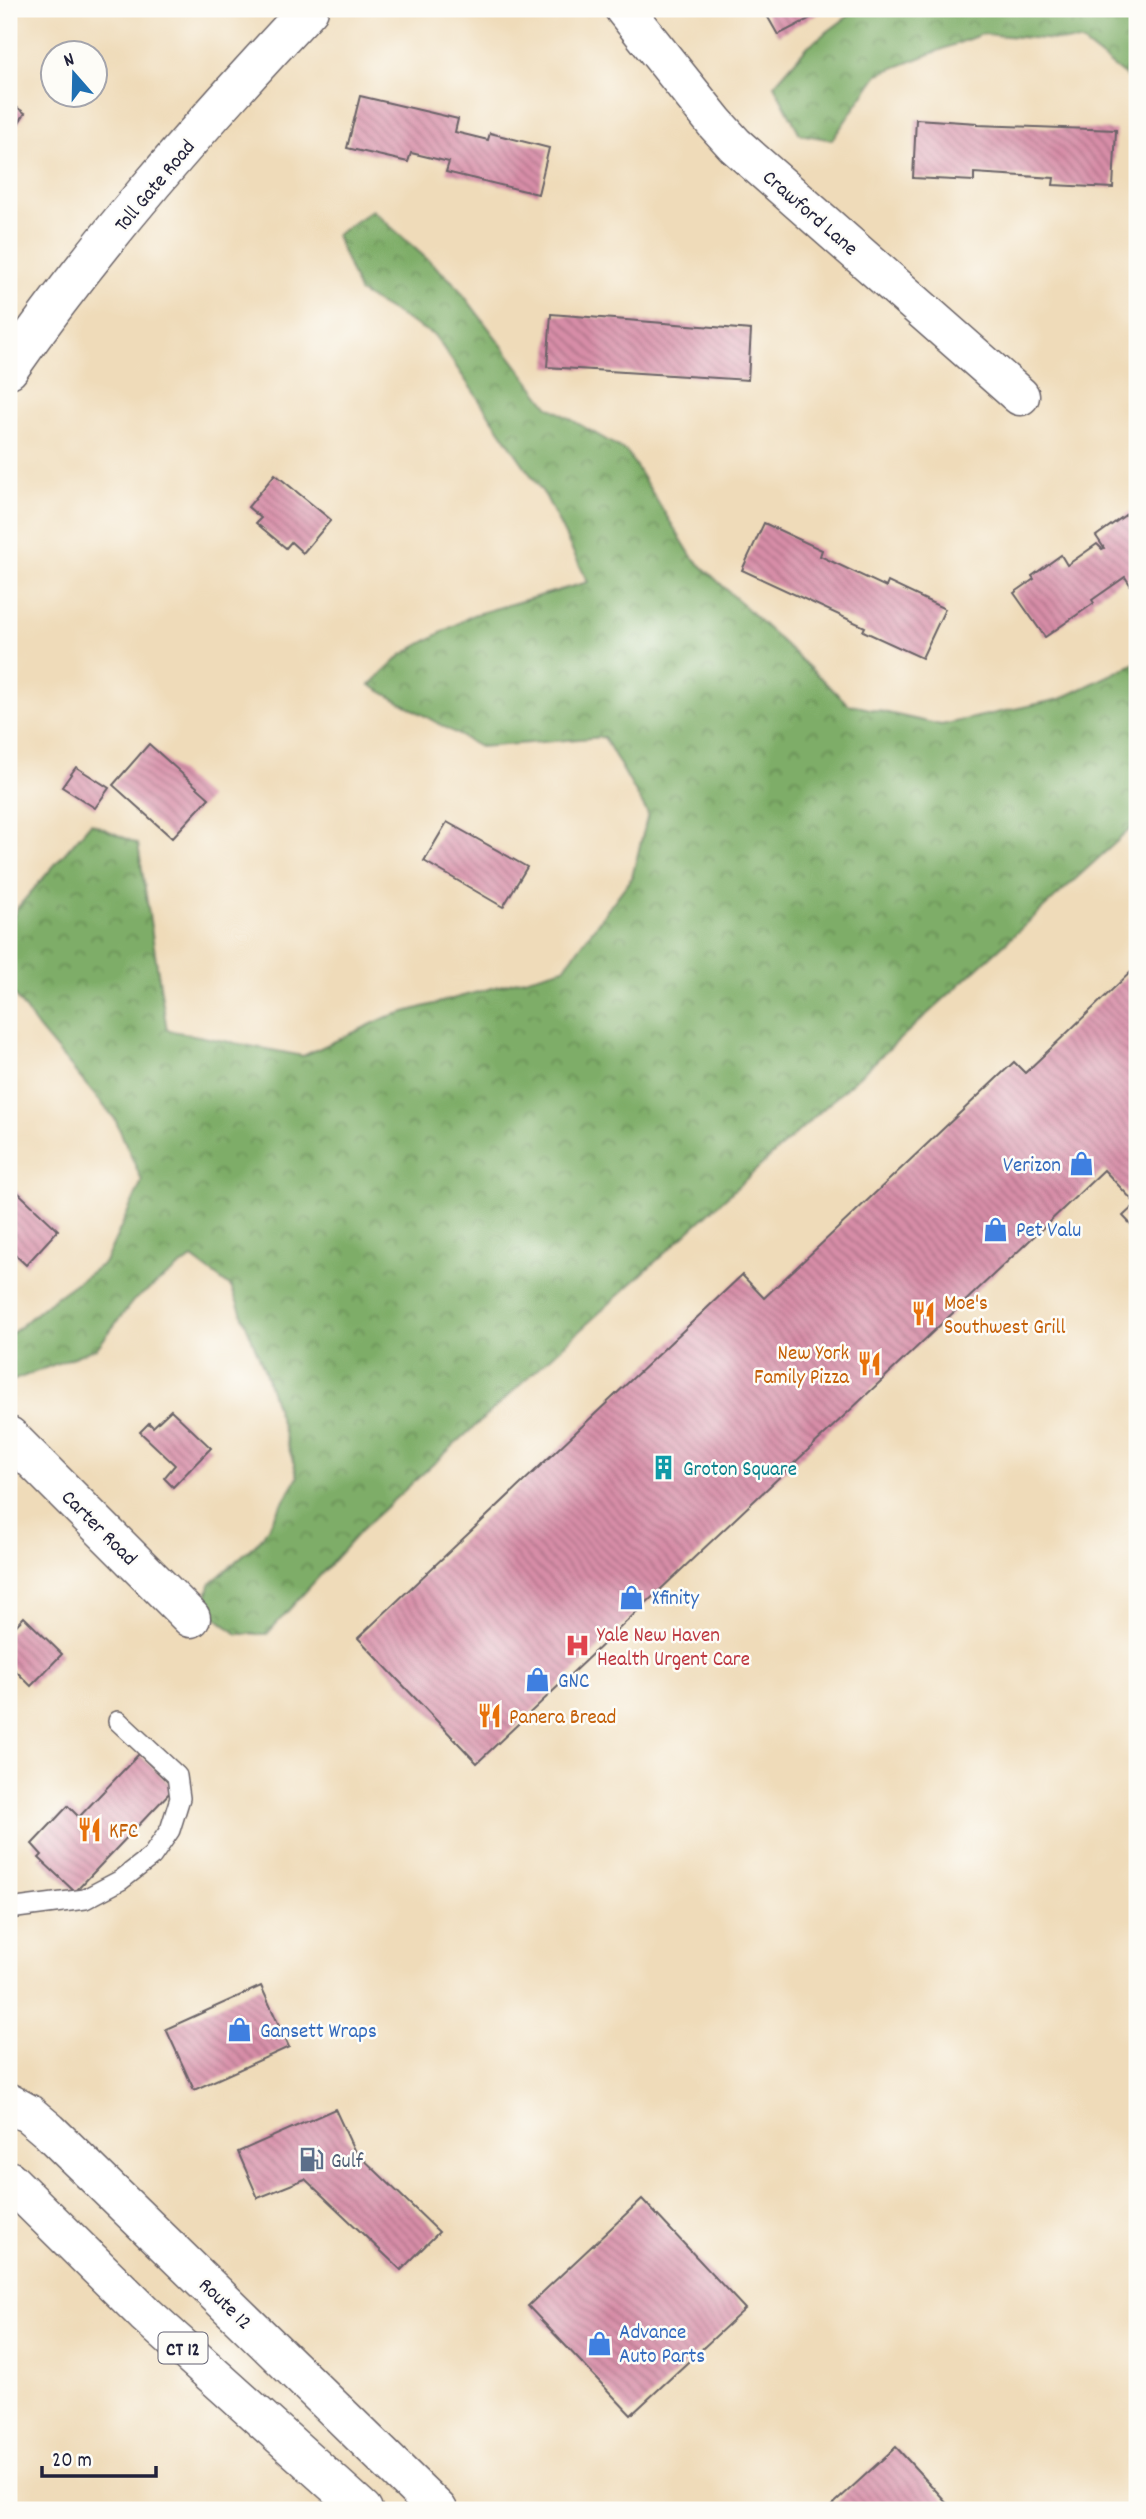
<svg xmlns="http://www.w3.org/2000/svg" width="1146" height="2519" viewBox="0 0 1146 2519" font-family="Dekko,sans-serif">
	<defs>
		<pattern id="forest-crowns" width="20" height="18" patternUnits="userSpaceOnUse" patternTransform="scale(1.75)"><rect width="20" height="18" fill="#7ead67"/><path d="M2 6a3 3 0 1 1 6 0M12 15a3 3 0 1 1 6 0" fill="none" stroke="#678c56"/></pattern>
		<pattern id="building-back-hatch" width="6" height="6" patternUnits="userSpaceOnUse" patternTransform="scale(1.75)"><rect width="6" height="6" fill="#d78da7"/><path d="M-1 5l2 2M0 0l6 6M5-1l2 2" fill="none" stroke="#ae7389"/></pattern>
	</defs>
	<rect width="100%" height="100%" fill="#fdfcf7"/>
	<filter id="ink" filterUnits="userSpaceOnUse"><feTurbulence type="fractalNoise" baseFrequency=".0143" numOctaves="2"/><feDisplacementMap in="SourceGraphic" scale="14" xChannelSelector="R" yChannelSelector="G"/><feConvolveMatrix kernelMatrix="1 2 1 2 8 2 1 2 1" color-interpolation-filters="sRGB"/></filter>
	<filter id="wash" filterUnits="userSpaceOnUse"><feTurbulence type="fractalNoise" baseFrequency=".00686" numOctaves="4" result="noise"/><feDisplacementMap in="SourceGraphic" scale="28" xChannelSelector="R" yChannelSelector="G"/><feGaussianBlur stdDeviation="1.57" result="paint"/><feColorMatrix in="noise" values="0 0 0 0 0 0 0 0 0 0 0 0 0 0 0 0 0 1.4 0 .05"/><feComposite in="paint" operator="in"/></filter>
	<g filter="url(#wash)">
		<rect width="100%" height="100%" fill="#efdbb9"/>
		<g fill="url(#forest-crowns)" stroke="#506851" stroke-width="2">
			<path d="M858,9H1137V85L1082,42L982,34L878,74L832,140L800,134L774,85L808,46Z"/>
			<path d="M372,210L455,284L548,406L627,452L692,557L848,704L941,725L1060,699L1137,662V823L363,1528L267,1634H237L204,1608L210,1584L261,1539L298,1477L264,1369L231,1287L192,1258L133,1301L97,1348L12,1381L9,1375V1336L48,1303L105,1262L142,1181L115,1119L39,1029L9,987V926L18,907L91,823L138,844L167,1030L303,1056L387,1017L564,968L632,877L648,814L604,737L480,747L370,685L403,654L473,615L588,582L546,497L435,336L359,292L336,235Z"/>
		</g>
		<g id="blocks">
			<g fill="url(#building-back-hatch)">
				<path d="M770,9H828L778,35L765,12Z"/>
				<path d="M9,49L15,54L9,64Z"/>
				<path d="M360,96L458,119L455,132L488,140L490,133L549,148L538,194L446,172L449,162L411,153L408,162L347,148Z"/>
				<path d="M9,102L25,113L9,138Z"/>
				<path d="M916,119L977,123V125L1116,130L1113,188L1053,185L1054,178L974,173V181L913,178Z"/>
				<path d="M551,314L751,330L748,380L547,367Z"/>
				<path d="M275,474L331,520L303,553L291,542L286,548L256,523L261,518L248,507Z"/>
				<path d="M1131,511L1137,519V595L1125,577L1092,600L1094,603L1045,637L1014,593L1034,579L1032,576L1061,555L1067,565L1097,544L1102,549L1104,548L1096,536Z"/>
				<path d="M764,523L822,550L820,556L886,587L888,582L945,609L922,658L863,631L865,627L742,570Z"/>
				<path d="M149,744L209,798L172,838L113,785Z"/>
				<path d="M76,767L109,788L95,808L62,787Z"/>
				<path d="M447,822L527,867L503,907L424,861Z"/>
				<path d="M1137,966V1231L1123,1216L1136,1204L1104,1170L477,1763L358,1638L742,1275L764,1298L1014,1062L1025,1073Z"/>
				<path d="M9,1184L58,1230L26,1265L9,1249Z"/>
				<path d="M171,1410L211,1448L173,1487L164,1478L175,1465L140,1432L149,1423L153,1427Z"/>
				<path d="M24,1617L62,1654L31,1686L9,1664V1633Z"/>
				<path d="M139,1754L174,1788L75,1892L39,1858L42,1855L32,1844L68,1806L79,1817Z"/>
				<path d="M261,1986L289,2047L194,2090L166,2029Z"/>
				<path d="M335,2109L354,2150L439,2232L401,2270L305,2179L258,2198L238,2152Z"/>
				<path d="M642,2199L745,2309L631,2415L528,2306Z"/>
				<path d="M896,2447L949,2505L943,2510H827Z"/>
			</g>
		</g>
	</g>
	<g filter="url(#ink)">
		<use href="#blocks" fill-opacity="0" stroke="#6a6367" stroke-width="2"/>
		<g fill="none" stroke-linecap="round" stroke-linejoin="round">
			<defs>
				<path id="service" d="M9,1909L85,1899L121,1880L152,1856L170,1830L180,1798L177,1776L118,1721"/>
				<g id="minor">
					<path d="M624,9L715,123L735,145L1020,396"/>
					<path d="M9,369C98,241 203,122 309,9"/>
					<path d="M9,1436L191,1618"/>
				</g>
				<g id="trunk">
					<path d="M9,2103L29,2114L49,2131L438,2510"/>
					<path d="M9,2180L145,2314L363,2510"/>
				</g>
			</defs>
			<use href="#service" stroke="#6a6367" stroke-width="22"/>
			<use href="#minor" stroke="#6a6367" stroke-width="41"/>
			<use href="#trunk" stroke="#6a6367" stroke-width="41"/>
			<use href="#service" stroke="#fff" stroke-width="19"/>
			<use href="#minor" stroke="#fff" stroke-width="38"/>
			<use href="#trunk" stroke="#fff" stroke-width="38"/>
		</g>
	</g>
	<defs>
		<symbol id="shop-bare" viewBox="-9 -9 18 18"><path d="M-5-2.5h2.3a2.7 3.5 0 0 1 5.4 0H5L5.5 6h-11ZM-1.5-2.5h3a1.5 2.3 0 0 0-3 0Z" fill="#3f7fe0" stroke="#fdfcf7" stroke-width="2.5" paint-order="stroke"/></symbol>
		<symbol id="restaurant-bare" viewBox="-9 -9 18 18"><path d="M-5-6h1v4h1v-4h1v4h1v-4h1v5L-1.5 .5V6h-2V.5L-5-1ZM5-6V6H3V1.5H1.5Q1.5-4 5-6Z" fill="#e8710a" stroke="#fdfcf7" stroke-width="2.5" paint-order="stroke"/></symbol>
		<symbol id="building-bare" viewBox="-9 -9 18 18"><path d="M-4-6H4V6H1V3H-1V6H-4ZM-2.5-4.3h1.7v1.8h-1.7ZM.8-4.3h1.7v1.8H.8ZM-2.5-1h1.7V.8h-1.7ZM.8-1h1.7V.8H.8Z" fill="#0f9aa8" stroke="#fdfcf7" stroke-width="2.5" paint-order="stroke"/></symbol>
		<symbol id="hospital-bare" viewBox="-9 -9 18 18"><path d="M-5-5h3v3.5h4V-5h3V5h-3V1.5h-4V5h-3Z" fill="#e0444e" stroke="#fdfcf7" stroke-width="2.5" paint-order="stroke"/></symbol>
		<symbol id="fuel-bare" viewBox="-9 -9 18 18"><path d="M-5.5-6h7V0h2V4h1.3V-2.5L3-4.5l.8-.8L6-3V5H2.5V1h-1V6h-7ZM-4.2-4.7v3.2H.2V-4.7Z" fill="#5c6f8a" stroke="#fdfcf7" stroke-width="2.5" paint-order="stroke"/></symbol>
	</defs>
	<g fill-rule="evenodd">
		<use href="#shop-bare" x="1064" y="1146" width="35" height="35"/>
		<use href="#shop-bare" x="978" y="1212" width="35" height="35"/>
		<use href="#restaurant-bare" x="906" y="1296" width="35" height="35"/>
		<use href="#restaurant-bare" x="852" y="1346" width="35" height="35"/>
		<use href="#building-bare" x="646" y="1450" width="35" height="35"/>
		<use href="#shop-bare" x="614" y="1580" width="35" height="35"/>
		<use href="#hospital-bare" x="560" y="1628" width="35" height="35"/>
		<use href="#shop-bare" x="520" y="1662" width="35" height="35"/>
		<use href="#restaurant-bare" x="472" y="1698" width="35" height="35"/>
		<use href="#restaurant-bare" x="72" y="1812" width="35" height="35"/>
		<use href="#shop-bare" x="222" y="2012" width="35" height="35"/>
		<use href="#fuel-bare" x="294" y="2142" width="35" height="35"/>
		<use href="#shop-bare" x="582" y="2326" width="35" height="35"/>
	</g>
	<g text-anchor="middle" stroke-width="5" stroke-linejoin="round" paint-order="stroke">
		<rect fill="#fdfcf7" stroke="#646373" stroke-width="2" x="158.5" y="2332.5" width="49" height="31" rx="5"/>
		<g font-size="19" font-weight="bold" fill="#22223b">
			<text x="183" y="2355">CT 12</text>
		</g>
		<g font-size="21" fill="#22223b" stroke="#fdfcf7">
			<text transform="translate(154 185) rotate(-50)" y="7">Toll Gate Road</text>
			<text transform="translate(811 212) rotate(41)" y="7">Crawford Lane</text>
			<text transform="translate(100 1527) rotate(45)" y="7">Carter Road</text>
			<text transform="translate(226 2303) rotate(44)" y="7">Route 12</text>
		</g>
		<g font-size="21" fill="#366cbe" stroke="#fdfcf7" text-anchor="start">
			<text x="1061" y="1171" text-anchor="end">Verizon</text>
			<text x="1016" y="1236">Pet Valu</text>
			<text x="652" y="1604">Xfinity</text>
			<text x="558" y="1687">GNC</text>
			<text x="260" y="2037">Gansett Wraps</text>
			<text x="619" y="2338">Advance<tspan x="619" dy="24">Auto Parts</tspan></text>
		</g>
		<g font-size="21" fill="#c56008" stroke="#fdfcf7" text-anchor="start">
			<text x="944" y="1309">Moe's<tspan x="944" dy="24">Southwest Grill</tspan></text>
			<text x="849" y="1359" text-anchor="end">New York<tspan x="849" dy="24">Family Pizza</tspan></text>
			<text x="509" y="1723">Panera Bread</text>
			<text x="109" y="1837">KFC</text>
		</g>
		<g font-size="21" fill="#0d838f" stroke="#fdfcf7" text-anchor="start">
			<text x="683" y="1475">Groton Square</text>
		</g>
		<g font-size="21" fill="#be3a42" stroke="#fdfcf7" text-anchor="start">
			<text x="597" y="1641">Yale New Haven<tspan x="597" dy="24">Health Urgent Care</tspan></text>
		</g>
		<g font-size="21" fill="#4e5e75" stroke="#fdfcf7" text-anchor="start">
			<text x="331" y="2167">Gulf</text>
		</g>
	</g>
	<rect width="1146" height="2519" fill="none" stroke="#fdfcf7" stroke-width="35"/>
	<g transform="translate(74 74) rotate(340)"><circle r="33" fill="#fdfcf7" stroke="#a5a5ac" stroke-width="2"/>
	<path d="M0-5L12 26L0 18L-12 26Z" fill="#1f6fb2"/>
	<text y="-10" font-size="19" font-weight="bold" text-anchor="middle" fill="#22223b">N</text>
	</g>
	<path d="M42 2466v10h114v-10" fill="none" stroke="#22223b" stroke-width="3.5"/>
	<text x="52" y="2466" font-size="21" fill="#22223b" stroke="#fdfcf7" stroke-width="5" paint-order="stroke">20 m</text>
</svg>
